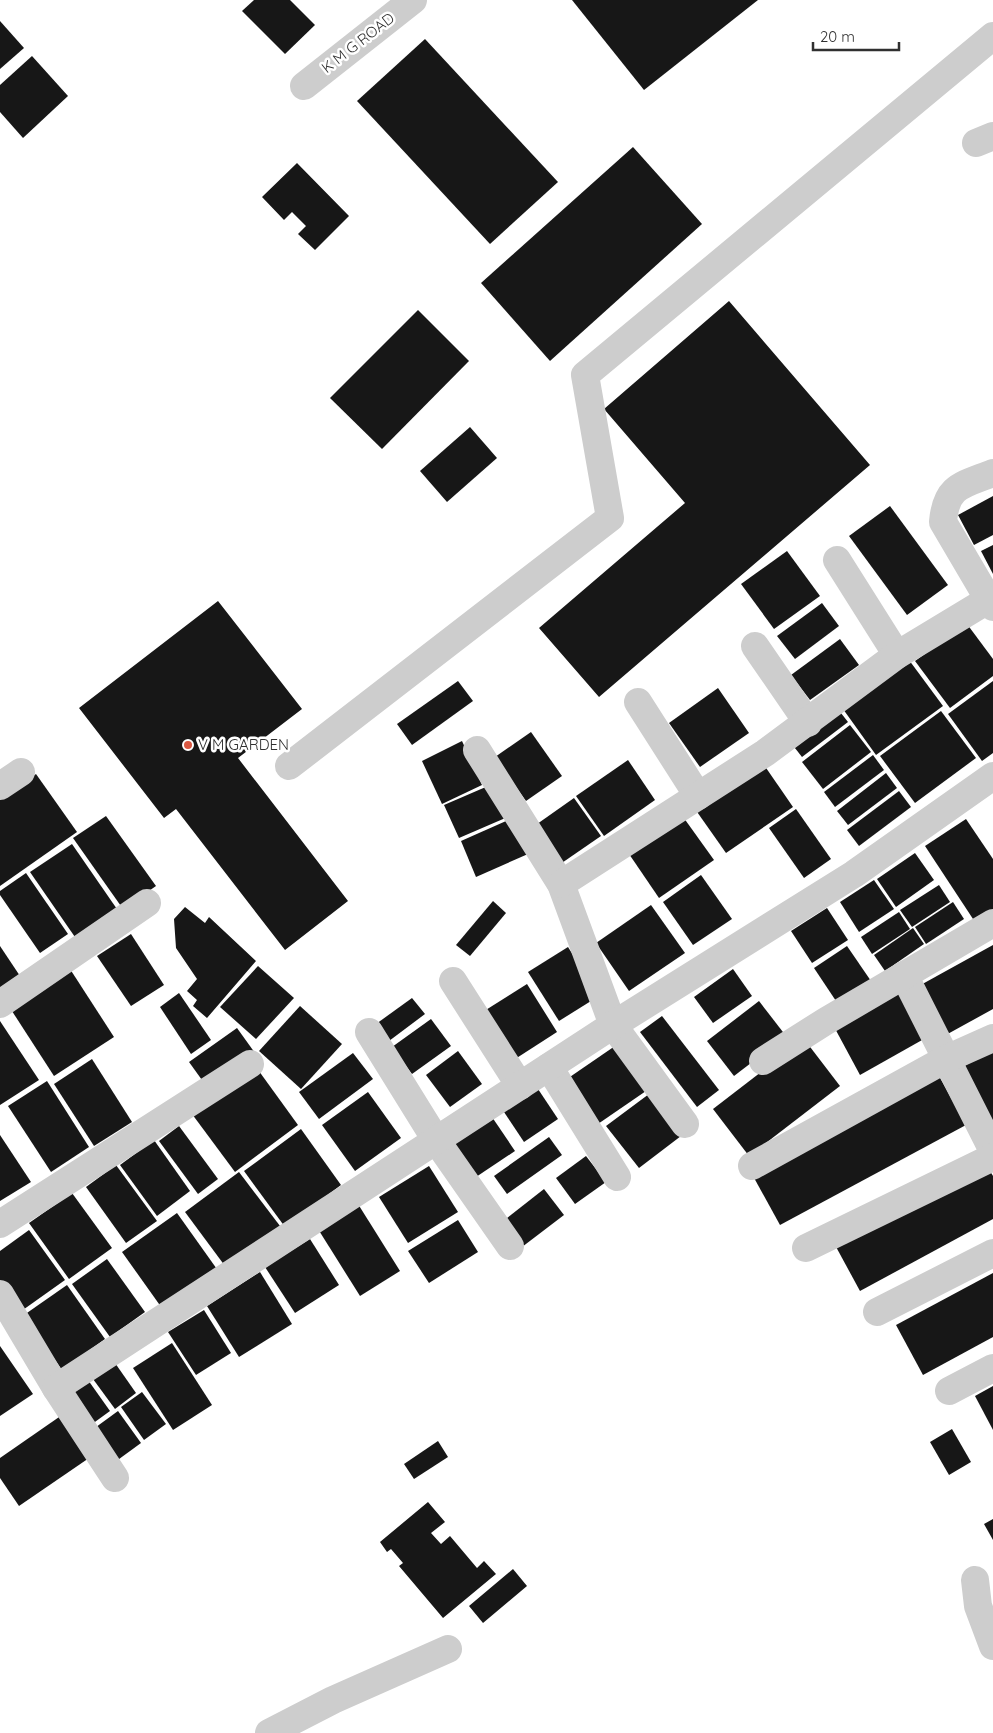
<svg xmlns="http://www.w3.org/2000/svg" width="993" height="1733" viewBox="0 0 993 1733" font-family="Quicksand,sans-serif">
	<rect width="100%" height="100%" fill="#fff"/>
	<g fill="#171717">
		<path d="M254,0H290L315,25L285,54L242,11Z"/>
		<path d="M572,0H758L644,90Z"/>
		<path d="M0,21L24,48L0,69Z"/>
		<path d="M425,39L558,182L490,244L357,101Z"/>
		<path d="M32,56L68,96L23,138L0,112V85Z"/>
		<path d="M633,147L702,224L550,361L481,283Z"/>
		<path d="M297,163L349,216L315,250L298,234L306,226L292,212L284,220L262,197Z"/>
		<path d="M729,301L870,465L599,697L539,628L685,503L604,409Z"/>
		<path d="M418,310L469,361L382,449L330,398Z"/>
		<path d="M470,427L497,458L447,502L420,471Z"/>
		<path d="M993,496V535L974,545L958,515Z"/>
		<path d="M890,506L948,585L907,615L849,536Z"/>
		<path d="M993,545V574L981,551Z"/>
		<path d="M787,551L820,596L774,629L741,584Z"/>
		<path d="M218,601L302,709L238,758L348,901L285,950L176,809L164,818L79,708Z"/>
		<path d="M822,603L839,626L795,659L777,636Z"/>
		<path d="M967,624L993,659V676L950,708L915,661Z"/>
		<path d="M840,639L859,665L810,700L791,675Z"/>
		<path d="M909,660L943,706L876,755L843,709Z"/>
		<path d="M458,681L473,701L412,745L397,724Z"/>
		<path d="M993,681V753L982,761L948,714Z"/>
		<path d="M718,688L749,733L700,767L669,723Z"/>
		<path d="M837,708L848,722L802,757L791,743Z"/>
		<path d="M941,711L976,758L915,803L880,756Z"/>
		<path d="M850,725L871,752L823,789L802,762Z"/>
		<path d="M531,732L562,776L526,801L495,757Z"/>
		<path d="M462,741L482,785L442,804L422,761Z"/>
		<path d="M873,755L884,770L835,807L824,792Z"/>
		<path d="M628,760L655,800L604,836L576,796Z"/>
		<path d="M762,762L793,807L726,853L695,809Z"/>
		<path d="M886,773L897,788L848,825L837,811Z"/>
		<path d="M36,774L77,832L0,886V800Z"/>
		<path d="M495,783L510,816L459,838L444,805Z"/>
		<path d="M899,791L911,807L859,846L847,830Z"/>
		<path d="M574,798L601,836L556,867L530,829Z"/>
		<path d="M796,809L831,859L804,878L769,828Z"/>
		<path d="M681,814L714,860L659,898L627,851Z"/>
		<path d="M106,816L156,886L123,909L73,838Z"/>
		<path d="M513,818L528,854L476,877L461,841Z"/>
		<path d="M966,819L993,859V910L975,922L925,846Z"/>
		<path d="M72,844L119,912L77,940L30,872Z"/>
		<path d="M915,853L934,880L896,907L877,879Z"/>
		<path d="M26,873L68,934L40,953L0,895V891Z"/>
		<path d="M701,875L732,919L693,945L663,902Z"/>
		<path d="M874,880L894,909L859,932L840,902Z"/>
		<path d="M939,885L950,902L912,927L900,910Z"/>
		<path d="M493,901L506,913L470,956L456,945Z"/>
		<path d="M953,902L964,919L926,944L915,927Z"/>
		<path d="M651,905L685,953L629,991L596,943Z"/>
		<path d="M185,907L205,923L209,917L256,961L207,1018L193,1006L197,1000L187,991L197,979L176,948L174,919Z"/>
		<path d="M827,908L848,940L812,963L791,931Z"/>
		<path d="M899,912L910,929L872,954L861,937Z"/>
		<path d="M913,928L924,944L885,971L874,955Z"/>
		<path d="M131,934L164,985L131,1006L97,956Z"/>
		<path d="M993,945V1009L944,1036L917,987Z"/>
		<path d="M0,946L20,976L0,990Z"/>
		<path d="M847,946L871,981L838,1004L814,968Z"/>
		<path d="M568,947L599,996L559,1021L528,972Z"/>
		<path d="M258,966L294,998L256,1039L220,1007Z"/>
		<path d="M70,969L114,1037L54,1076L10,1008Z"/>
		<path d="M733,969L752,996L713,1023L694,997Z"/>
		<path d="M527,984L557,1032L512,1061L481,1013Z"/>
		<path d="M903,984L931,1035L860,1075L832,1023Z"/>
		<path d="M179,993L211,1040L191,1054L160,1007Z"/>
		<path d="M412,998L425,1014L389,1041L376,1024Z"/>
		<path d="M759,1001L786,1036L734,1076L707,1041Z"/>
		<path d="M300,1006L342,1044L301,1089L259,1051Z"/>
		<path d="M662,1016L719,1090L697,1107L640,1032Z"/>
		<path d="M431,1019L451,1046L412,1074L392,1047Z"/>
		<path d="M0,1021L39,1080L0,1105Z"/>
		<path d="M237,1028L255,1053L207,1087L189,1062Z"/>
		<path d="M804,1039L840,1086L749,1156L713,1109Z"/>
		<path d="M615,1046L646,1091L595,1126L564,1081Z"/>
		<path d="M993,1050V1126L955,1071Z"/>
		<path d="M458,1051L482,1084L450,1107L426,1075Z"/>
		<path d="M353,1053L373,1079L319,1119L299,1092Z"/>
		<path d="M92,1059L132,1122L94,1146L54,1084Z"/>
		<path d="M256,1067L298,1125L235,1172L192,1114Z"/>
		<path d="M939,1076L966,1125L780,1225L753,1176Z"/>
		<path d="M47,1081L89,1147L51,1172L8,1106Z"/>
		<path d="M536,1086L558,1119L524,1142L502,1109Z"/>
		<path d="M368,1092L401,1138L355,1171L322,1125Z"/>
		<path d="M649,1094L681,1136L639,1168L606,1126Z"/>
		<path d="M492,1117L515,1151L473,1179L450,1144Z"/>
		<path d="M179,1126L218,1179L198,1194L159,1141Z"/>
		<path d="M301,1129L341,1185L285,1227L244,1171Z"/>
		<path d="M0,1135L31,1182L0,1201Z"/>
		<path d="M549,1137L562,1155L507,1194L494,1176Z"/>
		<path d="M154,1140L190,1191L157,1216L120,1165Z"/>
		<path d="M586,1156L606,1182L575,1204L556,1178Z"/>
		<path d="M986,1164L993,1176V1219L860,1291L835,1245Z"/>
		<path d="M116,1165L157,1221L126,1243L86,1187Z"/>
		<path d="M429,1166L458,1212L408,1243L379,1197Z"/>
		<path d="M239,1172L280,1226L225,1266L185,1212Z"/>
		<path d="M544,1189L564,1215L522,1247L502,1222Z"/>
		<path d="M72,1193L112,1248L69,1279L29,1223Z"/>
		<path d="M358,1204L400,1271L360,1296L318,1229Z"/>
		<path d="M177,1213L219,1272L164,1311L122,1252Z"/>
		<path d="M458,1220L478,1252L429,1283L408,1251Z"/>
		<path d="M29,1230L65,1280L20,1312L0,1284V1251Z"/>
		<path d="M310,1239L339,1285L295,1313L265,1267Z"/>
		<path d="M107,1259L145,1312L110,1337L72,1284Z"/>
		<path d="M260,1272L292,1324L239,1357L207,1306Z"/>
		<path d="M993,1273V1337L923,1375L896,1325Z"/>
		<path d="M67,1285L105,1339L62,1370L24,1315Z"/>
		<path d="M204,1310L231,1353L196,1375L168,1332Z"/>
		<path d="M172,1343L212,1405L173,1430L133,1368Z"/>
		<path d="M0,1346L33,1394L0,1416Z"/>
		<path d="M115,1363L136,1393L115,1409L93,1379Z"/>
		<path d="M88,1380L110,1411L88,1427L66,1396Z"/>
		<path d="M993,1386V1430L975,1396Z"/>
		<path d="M142,1392L166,1424L144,1440L121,1407Z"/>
		<path d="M118,1411L141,1443L115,1462L92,1430Z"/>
		<path d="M62,1415L92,1456L19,1506L0,1478V1458Z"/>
		<path d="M952,1429L971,1462L949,1475L930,1442Z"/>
		<path d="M438,1441L448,1457L414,1479L404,1464Z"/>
		<path d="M428,1502L445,1522L431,1533L441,1544L450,1536L477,1568L484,1561L496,1574L443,1618L399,1566L403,1563L391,1549L387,1552L380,1542Z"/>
		<path d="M993,1519V1540L984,1524Z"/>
		<path d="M513,1569L527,1586L483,1623L469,1606Z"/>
	</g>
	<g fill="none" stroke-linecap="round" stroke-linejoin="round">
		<g stroke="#cdcdcd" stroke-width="28">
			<path d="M304,86L413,0"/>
			<path d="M976,143L993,136"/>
			<path d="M993,473C963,485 946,485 943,522L993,607"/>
			<path d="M837,560L897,655"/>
			<path d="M755,646L808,723"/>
			<path d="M638,702L698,796"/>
			<path d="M477,750L561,884L613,1025L685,1124"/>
			<path d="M289,766L610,518L585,375L993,36"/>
			<path d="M0,786L21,772"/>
			<path d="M561,884L765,753L897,655L988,600"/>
			<path d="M904,975L993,1151"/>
			<path d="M453,981L520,1086"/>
			<path d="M0,1004L147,903"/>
			<path d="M369,1032L436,1140L510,1246"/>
			<path d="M763,1061L826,1021L993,923"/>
			<path d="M549,1067L617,1177"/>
			<path d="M752,1166L946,1059L993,1038"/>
			<path d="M0,1224L250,1064"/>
			<path d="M806,1248L993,1157"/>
			<path d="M0,1294L56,1388L115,1478"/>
			<path d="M877,1312L993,1253"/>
			<path d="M56,1388L613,1025L854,874L993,776"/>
			<path d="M949,1391L993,1368"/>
			<path d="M975,1580L978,1606L993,1646"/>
			<path d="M269,1733L333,1700L448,1649"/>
		</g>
	</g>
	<circle fill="#d95741" stroke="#fff" stroke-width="2" cx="188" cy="745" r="5"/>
	<g text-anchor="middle" stroke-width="5" stroke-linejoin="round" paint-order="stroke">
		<g font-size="15" fill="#303030" stroke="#fff">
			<text transform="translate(358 43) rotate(-38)" y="5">K M G ROAD</text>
		</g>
		<g font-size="15" fill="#303030" stroke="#fff" text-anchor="start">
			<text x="198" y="750">V M GARDEN</text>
		</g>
	</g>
	<path d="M813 42v8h86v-8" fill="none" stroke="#303030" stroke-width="2.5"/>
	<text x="820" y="42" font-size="15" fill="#303030" stroke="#ffffff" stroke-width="4" paint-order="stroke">20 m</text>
</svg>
